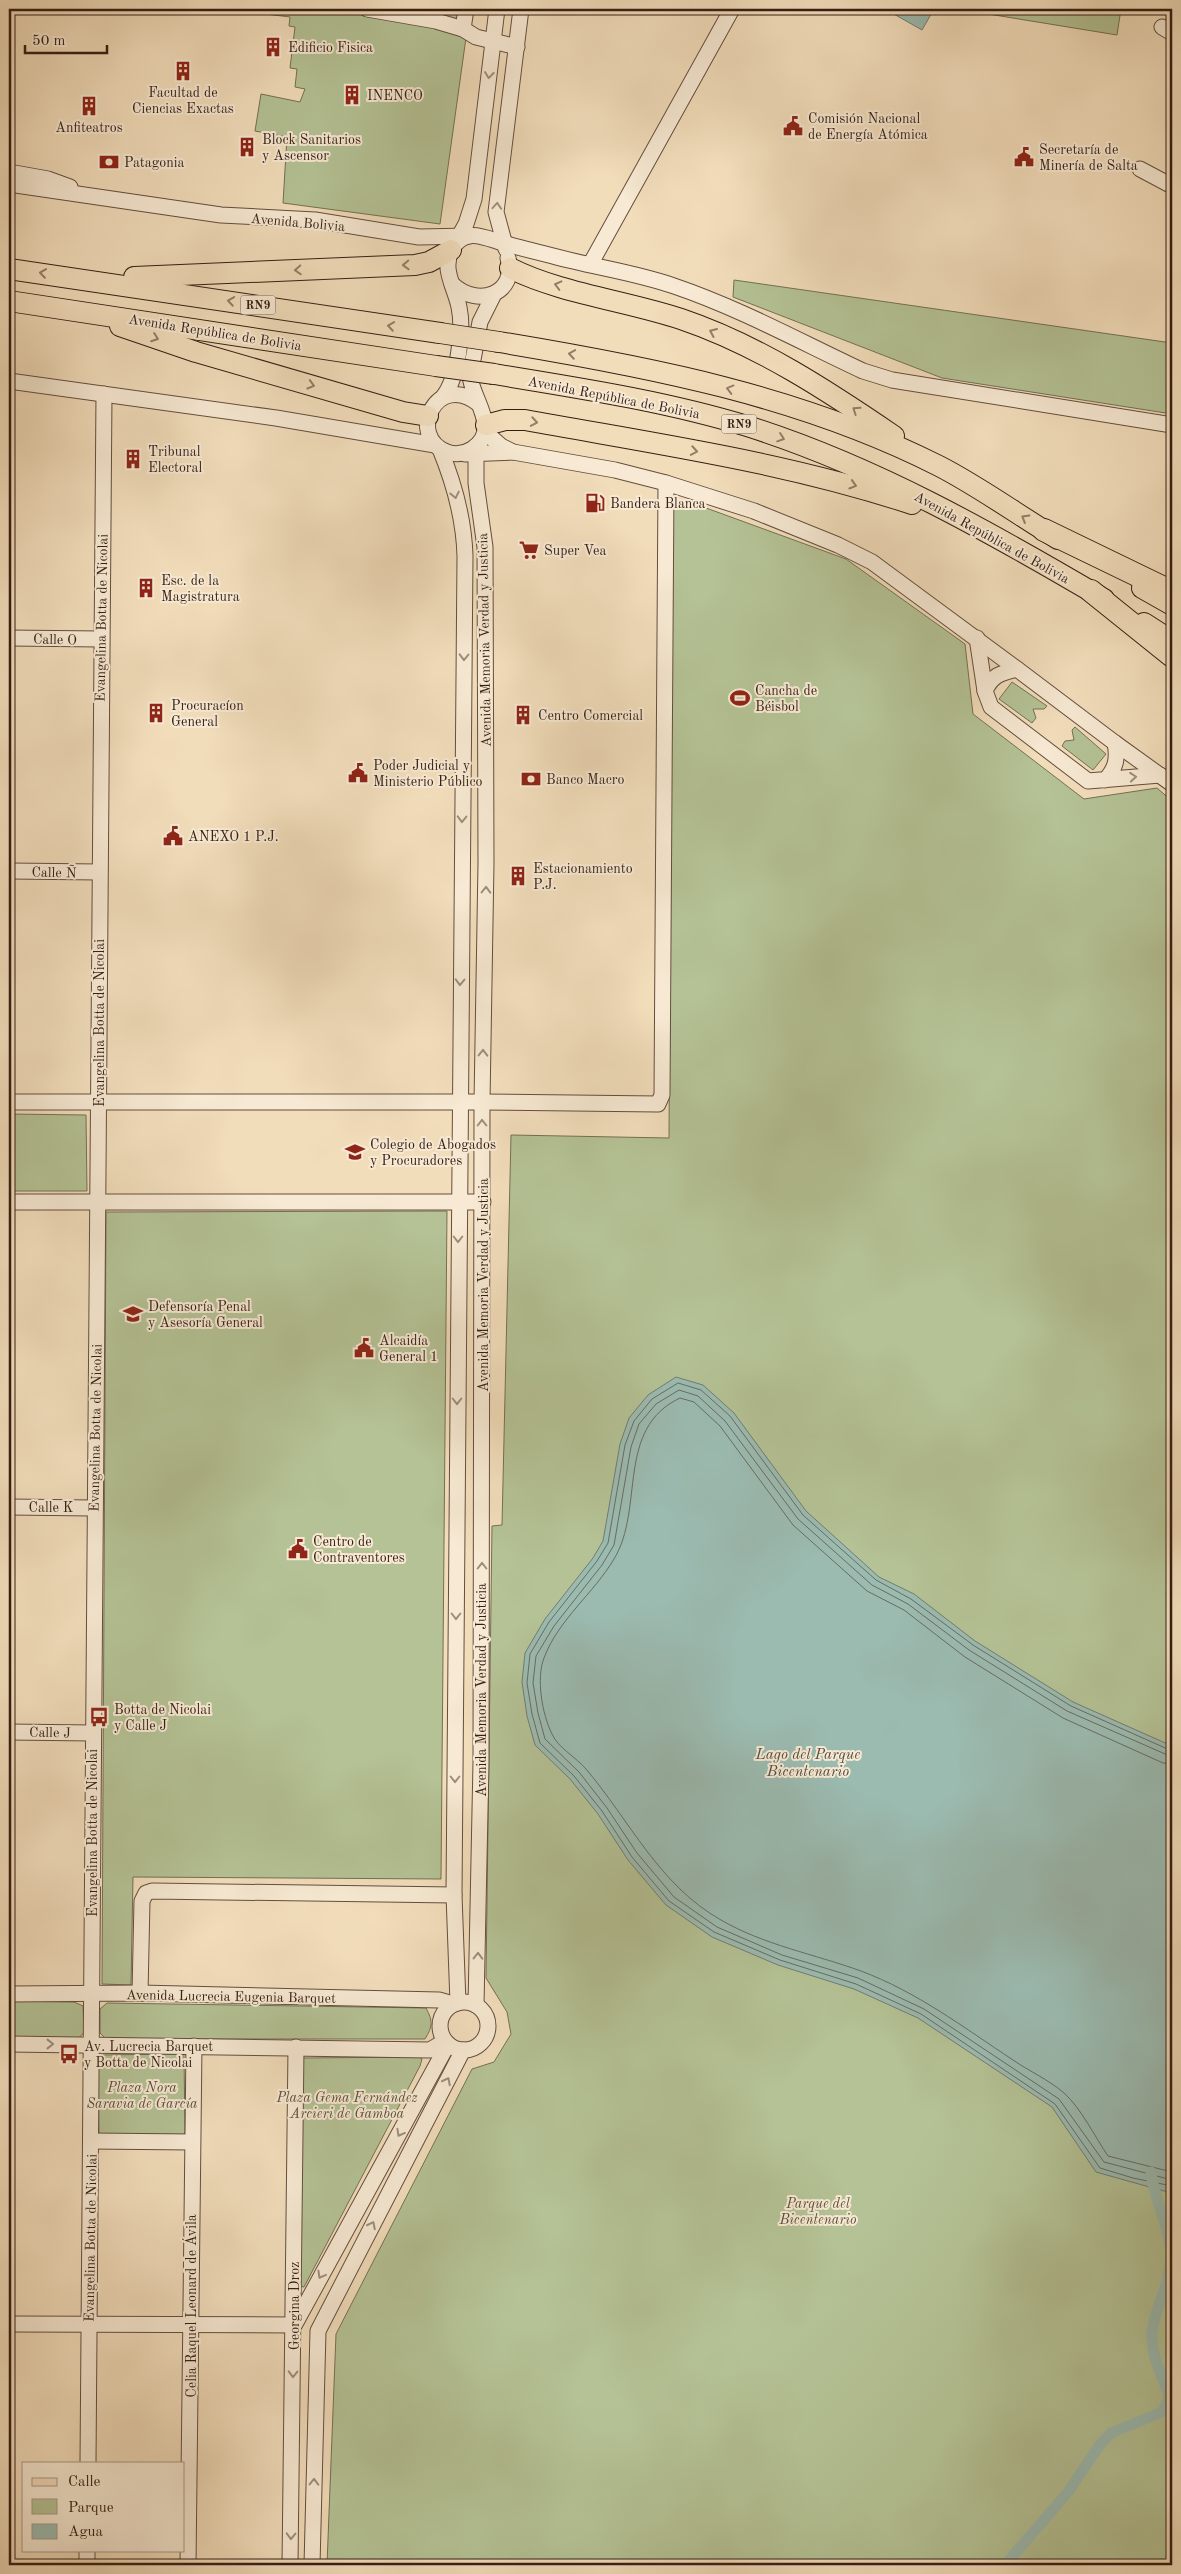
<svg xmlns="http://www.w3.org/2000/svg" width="1181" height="2574" viewBox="0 0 1181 2574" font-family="'Old Standard TT',serif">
	<rect width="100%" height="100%" fill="#f2ddbb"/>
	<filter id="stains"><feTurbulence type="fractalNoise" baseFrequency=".004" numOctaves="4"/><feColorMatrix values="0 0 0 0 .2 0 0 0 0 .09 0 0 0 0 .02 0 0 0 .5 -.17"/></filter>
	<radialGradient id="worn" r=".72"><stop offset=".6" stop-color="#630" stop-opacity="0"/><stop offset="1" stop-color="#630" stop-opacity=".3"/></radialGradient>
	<g fill="#b4c295" stroke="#747054">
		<path d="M250,9H470L440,224L283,203L287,137L255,131L261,94L300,102L305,89L295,87L297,69L290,68L295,27L289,26L290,17L249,12Z"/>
		<path d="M976,9H1121L1117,35L976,12Z"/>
		<path d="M734,280L1172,343V414L942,378L733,297Z"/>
		<path d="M687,501L846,559L965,644L973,714L1084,799L1157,788L1172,801V2565H327L336,2334L472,2069L494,2062L511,2034L507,2012L486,1978L492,1526L502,1525L511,1135L669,1138L673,509Z"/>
		<path d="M1012,682L1047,706L1044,709H1033L1036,718L1032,723L999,699Z"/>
		<path d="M1075,727L1106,754L1093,770L1062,746L1065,741L1074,740L1072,730Z"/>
		<path d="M9,1114L86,1115L87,1191H9Z"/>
		<path d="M447,1211L441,1879L133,1877L131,1985L102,1984L106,1212Z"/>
		<path d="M9,2001L74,2002L83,2006L84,2033L76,2040H9Z"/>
		<path d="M107,2003L426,2008C433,2021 433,2026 425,2039H106L100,2033V2009Z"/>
		<path d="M184,2054L185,2136L99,2137L98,2055Z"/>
		<path d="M419,2057L422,2059L420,2066L304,2287L298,2286L302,2058Z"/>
	</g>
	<g fill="#9bbbb1" stroke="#727c72">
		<path d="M885,9H934L922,30Z"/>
		<path d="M676,1377L703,1385L734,1413L806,1511L879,1577L914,1594L975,1641L1073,1702L1172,1746V2190L1168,2192L1153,2188L1096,2172L1052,2107L918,2018L854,1989L778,1965L712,1937L666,1905L628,1860L598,1814L570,1779L535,1745L527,1716L522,1682L525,1653L545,1619L593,1558L603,1541L620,1444L629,1418L648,1395Z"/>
	</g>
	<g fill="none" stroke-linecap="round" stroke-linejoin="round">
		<g stroke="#686c62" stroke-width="1">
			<path d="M1172,1751L1071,1706L973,1645L911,1599L876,1580L803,1515L730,1416L701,1390L678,1383L652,1399L634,1421L625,1445L608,1543L597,1561L549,1622L530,1654L527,1683L532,1714L540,1743L574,1776L602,1811L632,1857L669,1901L714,1932L780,1960L856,1984L921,2014L1055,2104L1100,2168L1133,2178L1172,2186"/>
			<path d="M1172,1757L1067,1711L969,1650L908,1604L872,1585L798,1519L725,1421L698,1396L679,1390L656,1404L639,1424L631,1447L614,1545L602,1565L554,1626L536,1656L533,1683L538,1713L545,1739L579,1772L607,1808L637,1853L674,1897L717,1927L782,1955L858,1978L924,2009L1059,2099L1104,2162L1172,2180"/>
			<path d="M1172,1764L1163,1763L1063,1718L965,1657L904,1610L867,1591L793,1525L720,1426L694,1402L680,1398C615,1429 645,1508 614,1559C594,1593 558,1620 544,1658C536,1678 542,1714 552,1734C558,1748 576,1757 586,1769C630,1821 659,1885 721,1920C764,1945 814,1954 861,1971C917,1992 963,2027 1013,2060C1029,2071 1049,2080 1064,2093C1081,2108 1095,2137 1108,2156L1172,2172"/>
		</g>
		<path stroke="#9bbbb1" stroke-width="11" d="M1005,2565L1068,2492L1099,2446L1111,2433L1162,2412L1170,2398C1163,2378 1150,2354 1152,2332C1155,2305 1172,2282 1171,2254C1170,2227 1154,2200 1151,2172"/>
		<defs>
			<g id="minor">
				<path d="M367,9L436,21L463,29L476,37L517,47"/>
				<path d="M1162,27L1172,33"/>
				<path d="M463,29L466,9"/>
				<path d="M1140,169L1172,186"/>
				<path d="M9,172L48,179L70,187"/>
				<path d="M9,184L221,215L315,220L419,237L469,236"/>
				<path d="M456,242L466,224L474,199L497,9"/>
				<path d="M506,249L496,212L521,9"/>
				<path d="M591,263L732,9"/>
				<path d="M452,284C478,309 518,293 508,258"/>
				<path d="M9,381L276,418L435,445"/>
				<path d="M443,397C458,378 464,331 459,307C455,287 441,269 452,249C466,225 487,239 506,244C521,248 537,252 553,256C593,267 634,272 674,286C739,308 801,342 863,371L892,380L1172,425"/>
				<path d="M479,404C436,370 406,437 447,452C455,455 464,454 472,449C502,430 472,400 470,376L480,322L494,294"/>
				<path d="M485,432L501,446L513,452L615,470L666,483L754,511L838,545L872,562L1017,669"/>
				<path d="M476,446V483L485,547L486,863L482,1102L481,1762L476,2005"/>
				<path d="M440,449C454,483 464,520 465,556L454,1895L458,2003"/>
				<path d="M465,454L513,452"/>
				<path d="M9,638L101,639"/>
				<path d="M977,638L985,691"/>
				<path d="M1115,743L1172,784"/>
				<path d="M1105,780C1116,769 1118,758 1115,743L1017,669C1001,673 992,675 985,691L991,707L1088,781L1160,775"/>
				<path d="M9,871L99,872"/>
				<path d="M9,1102H482L658,1104L662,1095L666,483"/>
				<path d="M9,1202H483"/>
				<path d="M9,1507L93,1508"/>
				<path d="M9,1732L92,1733"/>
				<path d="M140,1993L142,1901L146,1893L152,1891L454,1895"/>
				<path d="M9,1994L140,1993L439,2000L453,2004"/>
				<circle cx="464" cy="2026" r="24"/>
				<path d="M9,2044L430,2050L445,2041"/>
				<path d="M91,2141L192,2142"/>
				<path d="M9,2324L294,2325"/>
				<path d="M295,2324L448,2044"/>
				<path d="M88,2463L104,394"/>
				<path d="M87,2565V2550"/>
				<path d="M188,2565L194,2046"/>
				<path d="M290,2565L296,2047"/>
				<path d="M312,2565L318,2331L463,2050"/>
			</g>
			<g id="major">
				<path d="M510,268C559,293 627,301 681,319C758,345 828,391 894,436"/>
				<path d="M9,269L440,333"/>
				<path d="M134,277L415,265L429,262L451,250"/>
				<path d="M9,301L436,366"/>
				<path d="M120,326L196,352L403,412L428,416"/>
				<path d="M499,342C650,367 801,396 939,466C980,487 1018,515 1058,539"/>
				<path d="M494,374C579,388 665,401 747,426C874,466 990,532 1104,599"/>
				<path d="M486,425L505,420H525C656,444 785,462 912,504"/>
				<path d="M1142,588L1172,605"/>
				<path d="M1144,623L1172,641"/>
			</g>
			<g id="highway">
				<path d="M1044,530L1172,592"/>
				<path d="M1091,591L1172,656"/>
			</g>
		</defs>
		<use href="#minor" stroke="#644e3e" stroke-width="17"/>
		<use href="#major" stroke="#341e14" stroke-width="22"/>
		<use href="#highway" stroke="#341e14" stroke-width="24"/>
		<use href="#minor" stroke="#f7e9d3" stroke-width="15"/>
		<use href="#major" stroke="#f2ddbb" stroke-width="20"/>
		<use href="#highway" stroke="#f2ddbb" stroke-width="22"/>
		<defs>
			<g id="major-bridge">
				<path d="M440,333L499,342"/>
				<path d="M436,366L494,374"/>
			</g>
		</defs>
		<use href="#major-bridge" stroke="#341e14" stroke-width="22" stroke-linecap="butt"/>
		<use href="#major-bridge" stroke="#f2ddbb" stroke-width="20"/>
	</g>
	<defs><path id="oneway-chevron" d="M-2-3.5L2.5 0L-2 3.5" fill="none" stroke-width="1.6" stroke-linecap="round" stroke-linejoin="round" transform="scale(1.25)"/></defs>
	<g stroke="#9f8e7d">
		<use href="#oneway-chevron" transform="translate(489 75) rotate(97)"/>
		<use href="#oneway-chevron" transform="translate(497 206) rotate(-86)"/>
		<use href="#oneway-chevron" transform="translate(455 495) rotate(78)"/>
		<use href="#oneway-chevron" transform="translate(464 657) rotate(91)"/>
		<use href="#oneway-chevron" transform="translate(1133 777) rotate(-5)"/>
		<use href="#oneway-chevron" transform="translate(462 819) rotate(91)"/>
		<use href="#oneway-chevron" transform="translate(486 890) rotate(-89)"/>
		<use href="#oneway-chevron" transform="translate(460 982) rotate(91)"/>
		<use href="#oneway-chevron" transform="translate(483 1053) rotate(-89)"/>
		<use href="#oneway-chevron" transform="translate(482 1123) rotate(-90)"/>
		<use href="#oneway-chevron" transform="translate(458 1239) rotate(90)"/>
		<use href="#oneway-chevron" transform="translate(457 1401) rotate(90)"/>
		<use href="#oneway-chevron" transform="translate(482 1566) rotate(-90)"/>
		<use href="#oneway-chevron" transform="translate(456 1616) rotate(90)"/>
		<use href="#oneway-chevron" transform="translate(455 1779) rotate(90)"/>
		<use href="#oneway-chevron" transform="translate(478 1956) rotate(-89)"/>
		<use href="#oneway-chevron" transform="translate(50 2044)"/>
		<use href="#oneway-chevron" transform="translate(447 2081) rotate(-63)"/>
		<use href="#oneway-chevron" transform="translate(400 2133) rotate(119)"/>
		<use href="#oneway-chevron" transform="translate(372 2225) rotate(-63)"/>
		<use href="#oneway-chevron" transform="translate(321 2275) rotate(119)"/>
		<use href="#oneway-chevron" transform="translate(293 2374) rotate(91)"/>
		<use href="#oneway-chevron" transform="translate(314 2482) rotate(-89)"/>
		<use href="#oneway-chevron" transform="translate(291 2536) rotate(91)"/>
	</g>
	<g stroke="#937e68">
		<use href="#oneway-chevron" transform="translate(406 265) rotate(178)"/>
		<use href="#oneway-chevron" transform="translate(298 270) rotate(177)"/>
		<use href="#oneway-chevron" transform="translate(43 273) rotate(-172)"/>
		<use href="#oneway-chevron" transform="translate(558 285) rotate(-166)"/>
		<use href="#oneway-chevron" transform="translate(231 301) rotate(-171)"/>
		<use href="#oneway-chevron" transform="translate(391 326) rotate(-171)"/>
		<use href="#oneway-chevron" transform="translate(713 332) rotate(-156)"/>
		<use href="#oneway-chevron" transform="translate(155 338) rotate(20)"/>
		<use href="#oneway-chevron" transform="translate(572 354) rotate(-171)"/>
		<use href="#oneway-chevron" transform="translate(311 385) rotate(16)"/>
		<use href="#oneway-chevron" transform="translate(730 389) rotate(-165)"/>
		<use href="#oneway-chevron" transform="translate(856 410) rotate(-146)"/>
		<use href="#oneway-chevron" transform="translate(534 422) rotate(10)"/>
		<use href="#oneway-chevron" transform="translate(781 438) rotate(19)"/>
		<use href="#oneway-chevron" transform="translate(694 451) rotate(10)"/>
		<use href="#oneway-chevron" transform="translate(853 485) rotate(17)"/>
		<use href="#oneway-chevron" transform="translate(1025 518) rotate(-149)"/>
	</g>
	<defs>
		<symbol id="building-bare" viewBox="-9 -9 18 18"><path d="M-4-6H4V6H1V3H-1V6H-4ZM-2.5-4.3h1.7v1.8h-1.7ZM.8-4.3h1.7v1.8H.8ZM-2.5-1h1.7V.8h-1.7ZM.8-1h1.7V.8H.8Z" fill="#8f2418" stroke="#f7e9d3" stroke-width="2.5" paint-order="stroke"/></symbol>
		<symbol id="civic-bare" viewBox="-9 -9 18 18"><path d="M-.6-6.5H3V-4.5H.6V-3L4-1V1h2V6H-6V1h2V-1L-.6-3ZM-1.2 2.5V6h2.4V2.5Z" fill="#8f2418" stroke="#f7e9d3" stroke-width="2.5" paint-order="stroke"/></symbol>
		<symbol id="bank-bare" viewBox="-9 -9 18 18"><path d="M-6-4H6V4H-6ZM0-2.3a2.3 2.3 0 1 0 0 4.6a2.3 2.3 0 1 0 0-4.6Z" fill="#8f2418" stroke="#f7e9d3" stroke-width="2.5" paint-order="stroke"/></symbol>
		<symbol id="fuel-bare" viewBox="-9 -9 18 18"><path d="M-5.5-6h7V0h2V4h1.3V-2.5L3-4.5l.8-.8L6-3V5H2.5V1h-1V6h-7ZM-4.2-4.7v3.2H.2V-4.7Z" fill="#8f2418" stroke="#f7e9d3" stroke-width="2.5" paint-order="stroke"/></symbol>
		<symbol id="supermarket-bare" viewBox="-9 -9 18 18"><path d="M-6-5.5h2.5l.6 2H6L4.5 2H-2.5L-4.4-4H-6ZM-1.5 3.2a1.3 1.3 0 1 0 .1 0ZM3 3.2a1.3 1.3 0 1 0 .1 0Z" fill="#8f2418" stroke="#f7e9d3" stroke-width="2.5" paint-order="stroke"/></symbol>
		<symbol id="stadium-bare" viewBox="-9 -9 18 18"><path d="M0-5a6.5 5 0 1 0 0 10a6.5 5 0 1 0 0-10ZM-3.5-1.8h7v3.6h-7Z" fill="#8f2418" stroke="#f7e9d3" stroke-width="2.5" paint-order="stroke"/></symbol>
		<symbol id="school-bare" viewBox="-9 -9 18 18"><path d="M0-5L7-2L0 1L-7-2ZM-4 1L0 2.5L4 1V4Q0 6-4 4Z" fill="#8f2418" stroke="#f7e9d3" stroke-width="2.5" paint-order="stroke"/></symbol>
		<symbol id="bus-bare" viewBox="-9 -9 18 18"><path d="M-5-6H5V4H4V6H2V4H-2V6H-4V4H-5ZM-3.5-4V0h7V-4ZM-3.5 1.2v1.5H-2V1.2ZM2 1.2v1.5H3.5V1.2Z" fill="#8f2418" stroke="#f7e9d3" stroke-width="2.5" paint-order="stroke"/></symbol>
	</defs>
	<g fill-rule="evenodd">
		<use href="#building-bare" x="259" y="33" width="28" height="28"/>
		<use href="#building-bare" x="169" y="57" width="28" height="28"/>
		<use href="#building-bare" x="338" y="81" width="28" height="28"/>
		<use href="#building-bare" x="75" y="92" width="28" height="28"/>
		<use href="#civic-bare" x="779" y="112" width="28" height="28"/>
		<use href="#building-bare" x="233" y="133" width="28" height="28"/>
		<use href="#civic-bare" x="1010" y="143" width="28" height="28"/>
		<use href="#bank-bare" x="95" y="148" width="28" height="28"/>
		<use href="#building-bare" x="119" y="445" width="28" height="28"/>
		<use href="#fuel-bare" x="581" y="489" width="28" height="28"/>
		<use href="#supermarket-bare" x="515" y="536" width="28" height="28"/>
		<use href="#building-bare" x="132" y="574" width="28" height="28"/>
		<use href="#stadium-bare" x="726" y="684" width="28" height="28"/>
		<use href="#building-bare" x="142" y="699" width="28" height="28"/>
		<use href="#building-bare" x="509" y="701" width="28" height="28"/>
		<use href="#civic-bare" x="344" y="759" width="28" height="28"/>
		<use href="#bank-bare" x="517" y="765" width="28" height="28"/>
		<use href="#civic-bare" x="159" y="822" width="28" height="28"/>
		<use href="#building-bare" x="504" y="862" width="28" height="28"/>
		<use href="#school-bare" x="341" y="1138" width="28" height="28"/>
		<use href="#school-bare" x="119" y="1300" width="28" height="28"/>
		<use href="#civic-bare" x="350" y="1334" width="28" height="28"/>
		<use href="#civic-bare" x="284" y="1535" width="28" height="28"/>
		<use href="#bus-bare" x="85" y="1703" width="28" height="28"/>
		<use href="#bus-bare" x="55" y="2040" width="28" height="28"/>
	</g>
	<g text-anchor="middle" stroke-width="4" stroke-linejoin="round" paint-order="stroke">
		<g fill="#f7e9d3" stroke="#6e5b4d" stroke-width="1">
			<rect x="240.5" y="295.5" width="35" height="19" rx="4"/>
			<rect x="721.5" y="414.5" width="35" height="19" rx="4"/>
		</g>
		<g font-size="12" font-weight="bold" fill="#341e14">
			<text x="258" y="309">RN9</text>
			<text x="739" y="428">RN9</text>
		</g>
		<g font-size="14" fill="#341e14" stroke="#f7e9d3" text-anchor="start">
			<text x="288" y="52">Edificio Fisica</text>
			<text x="183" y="97" text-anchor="middle">Facultad de<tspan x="183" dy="16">Ciencias Exactas</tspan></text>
			<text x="367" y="100">INENCO</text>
			<text x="808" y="123">Comisión Nacional<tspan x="808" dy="16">de Energía Atómica</tspan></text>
			<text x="89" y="132" text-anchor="middle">Anfiteatros</text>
			<text x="262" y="144">Block Sanitarios<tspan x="262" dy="16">y Ascensor</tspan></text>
			<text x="1039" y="154">Secretaría de<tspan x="1039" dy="16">Minería de Salta</tspan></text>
			<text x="124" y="167">Patagonia</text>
			<text x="148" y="456">Tribunal<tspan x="148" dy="16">Electoral</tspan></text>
			<text x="610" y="508">Bandera Blanca</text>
			<text x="544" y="555">Super Vea</text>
			<text x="161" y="585">Esc. de la<tspan x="161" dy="16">Magistratura</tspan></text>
			<text x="755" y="695">Cancha de<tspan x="755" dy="16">Béisbol</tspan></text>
			<text x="171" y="710">Procuracíon<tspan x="171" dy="16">General</tspan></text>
			<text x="538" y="720">Centro Comercial</text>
			<text x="373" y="770">Poder Judicial y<tspan x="373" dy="16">Ministerio Público</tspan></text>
			<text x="546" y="784">Banco Macro</text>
			<text x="188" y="841">ANEXO 1 P.J.</text>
			<text x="533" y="873">Estacionamiento<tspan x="533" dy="16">P.J.</tspan></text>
			<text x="370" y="1149">Colegio de Abogados<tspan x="370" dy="16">y Procuradores</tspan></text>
			<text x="148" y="1311">Defensoría Penal<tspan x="148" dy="16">y Asesoría General</tspan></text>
			<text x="379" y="1345">Alcaidía<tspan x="379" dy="16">General 1</tspan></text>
			<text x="313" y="1546">Centro de<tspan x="313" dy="16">Contraventores</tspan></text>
			<text x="114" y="1714">Botta de Nicolai<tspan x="114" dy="16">y Calle J</tspan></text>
			<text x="84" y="2051">Av. Lucrecia Barquet<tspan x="84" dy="16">y Botta de Nicolai</tspan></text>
		</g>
		<g font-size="14" fill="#341e14" stroke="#f7e9d3">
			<text transform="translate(298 222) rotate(5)" y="5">Avenida Bolivia</text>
			<text transform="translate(215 332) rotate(9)" y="5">Avenida República de Bolivia</text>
			<text transform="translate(614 397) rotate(11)" y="5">Avenida República de Bolivia</text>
			<text transform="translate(992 537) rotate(29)" y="5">Avenida República de Bolivia</text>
			<text transform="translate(101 618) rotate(-89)" y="5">Evangelina Botta de Nicolai</text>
			<text transform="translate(55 639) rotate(1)" y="5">Calle O</text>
			<text transform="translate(484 640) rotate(-91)" y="5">Avenida Memoria Verdad y Justicia</text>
			<text transform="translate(54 872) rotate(1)" y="5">Calle Ñ</text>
			<text transform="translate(99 1023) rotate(-90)" y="5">Evangelina Botta de Nicolai</text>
			<text transform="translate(483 1285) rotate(-90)" y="5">Avenida Memoria Verdad y Justicia</text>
			<text transform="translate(95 1428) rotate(-89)" y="5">Evangelina Botta de Nicolai</text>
			<text x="51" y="1512">Calle K</text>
			<text transform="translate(481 1690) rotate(-90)" y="5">Avenida Memoria Verdad y Justicia</text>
			<text transform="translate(50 1732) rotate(1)" y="5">Calle J</text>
			<text transform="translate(92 1833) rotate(-90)" y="5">Evangelina Botta de Nicolai</text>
			<text transform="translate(231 1996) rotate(1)" y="5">Avenida Lucrecia Eugenia Barquet</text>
			<text transform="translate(90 2238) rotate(-89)" y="5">Evangelina Botta de Nicolai</text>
			<text transform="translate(191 2306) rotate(-90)" y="5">Celia Raquel Leonard de Ávila</text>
			<text transform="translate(294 2306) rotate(-90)" y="5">Georgina Droz</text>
		</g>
		<g font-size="14" font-style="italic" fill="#5a4f3b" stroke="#f7e9d3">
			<text x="142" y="2092">Plaza Nora<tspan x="142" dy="16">Saravia de García</tspan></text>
			<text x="347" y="2102">Plaza Gema Fernández<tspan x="347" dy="16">Arcieri de Gamboa</tspan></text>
			<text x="818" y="2208">Parque del<tspan x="818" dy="16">Bicentenario</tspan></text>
		</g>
		<g font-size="15" font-style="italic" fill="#534d43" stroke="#f7e9d3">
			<text x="808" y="1759">Lago del Parque<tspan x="808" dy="17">Bicentenario</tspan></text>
		</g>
	</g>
	<rect width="1181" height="2574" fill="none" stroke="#f2ddbb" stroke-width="30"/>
	<rect x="10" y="10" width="1161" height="2554" fill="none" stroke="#341e14" stroke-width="2.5"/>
	<rect x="15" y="15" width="1151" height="2544" fill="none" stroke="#341e14"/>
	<rect x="22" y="2462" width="162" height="90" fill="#f7e9d3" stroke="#a99887"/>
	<rect x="32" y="2478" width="25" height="8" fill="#f2ddbb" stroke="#a99887"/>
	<text x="68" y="2486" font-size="15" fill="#341e14">Calle</text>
	<rect x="32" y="2499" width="25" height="15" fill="#b4c295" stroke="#a99887"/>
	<text x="68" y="2512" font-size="15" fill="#341e14">Parque</text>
	<rect x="32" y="2524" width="25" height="15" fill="#9bbbb1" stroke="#a99887"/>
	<text x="68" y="2536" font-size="15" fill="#341e14">Agua</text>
	<path d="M25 45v8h82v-8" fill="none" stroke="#341e14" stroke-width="2.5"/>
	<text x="32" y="45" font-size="15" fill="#341e14" stroke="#f7e9d3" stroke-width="4" paint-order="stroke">50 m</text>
	<rect width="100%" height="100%" filter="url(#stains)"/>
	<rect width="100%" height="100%" fill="url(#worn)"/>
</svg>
